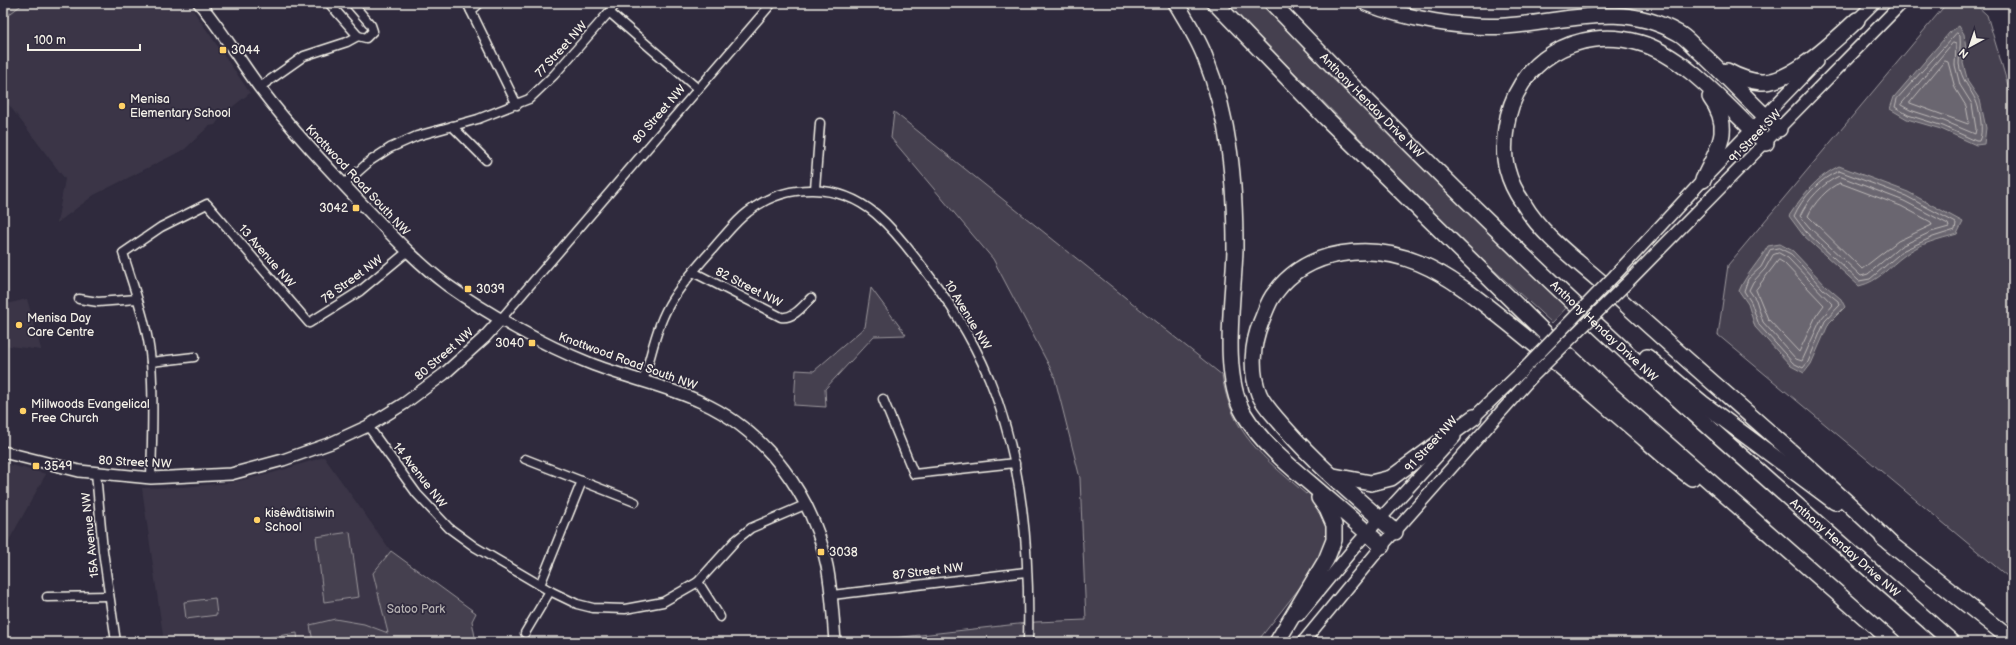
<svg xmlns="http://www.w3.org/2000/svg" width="2016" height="645" viewBox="0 0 2016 645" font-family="'Balsamiq Sans',sans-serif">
	<rect width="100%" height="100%" fill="#2f2a3d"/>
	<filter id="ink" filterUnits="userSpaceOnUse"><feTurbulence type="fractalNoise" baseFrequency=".025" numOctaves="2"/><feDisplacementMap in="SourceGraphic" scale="8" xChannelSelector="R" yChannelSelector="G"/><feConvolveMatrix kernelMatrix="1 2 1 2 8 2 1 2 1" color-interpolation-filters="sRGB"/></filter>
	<g filter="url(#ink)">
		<g fill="#3b3647">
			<path d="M24,3H188L250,93L222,115L215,125L209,126L185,149L94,195L57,223L65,179L3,97V19Z"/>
			<path d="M27,299L41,349V350L3,345V305Z"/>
			<path d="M324,457L391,551L373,573L390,642H164L142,488L183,487L228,483L266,475Z"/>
			<path d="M3,463L46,474L3,551Z"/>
		</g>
		<g fill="#454050" stroke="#9c989c">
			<path d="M3,3H24L3,19Z"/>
			<path d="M1225,3H1264L1568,306L1552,323L1462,241Z"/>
			<path d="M1947,3H1974L1987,15L2013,102V581L1718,335L1728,265Z"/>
			<path d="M894,112L1222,375C1231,434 1263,457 1306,494L1308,492L1321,506L1329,535L1316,567L1257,642H858L1036,622L1086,620L1080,478L1054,375L993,259L891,138Z"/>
			<path d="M871,288L906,335L874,336L825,389L826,407L794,405L796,370L814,371L865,327Z"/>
			<path d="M350,532L359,597L324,602L316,537Z"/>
			<path d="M391,551L476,613L472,621L476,642H313L310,625L335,619L364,624L388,633L373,573Z"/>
			<path d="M215,598L217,615L186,619L184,602Z"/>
			<path d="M297,633L298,642H240Z"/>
		</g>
		<g fill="#6a6670" stroke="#a19ea0">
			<path d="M1959,26L1964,34L1966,49L1963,63L1968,82L1980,100L1986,128L1984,144L1976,145L1941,129L1907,119L1890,109L1894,97L1950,32Z"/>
			<path d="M1839,166L1908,192L1963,222L1957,234C1940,239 1920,243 1905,255C1888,267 1880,281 1859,286L1803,235L1789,216C1803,195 1815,178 1839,166Z"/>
			<path d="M1780,244L1793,251L1826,286L1841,299L1845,307L1829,323L1811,364L1804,373L1791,366L1755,327L1748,304L1739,291C1746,274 1759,262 1768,246Z"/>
		</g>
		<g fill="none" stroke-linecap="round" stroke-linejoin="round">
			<g stroke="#bdb9b8" stroke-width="1">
				<path d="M1957,33L1960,36C1961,45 1959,56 1959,64C1961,79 1970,88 1976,101C1980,110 1984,132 1979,141H1976L1943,126L1908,115L1895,107L1897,99Z"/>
				<path d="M1953,43L1956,44L1955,65L1960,85L1972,104L1976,129L1975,134L1944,121L1910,110L1901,105Z"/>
				<path d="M1945,61L1948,62L1955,88L1966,106L1969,122L1968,124L1910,103Z"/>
				<path d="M1839,171L1906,196L1956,223L1955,230L1933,237L1904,250L1870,279L1859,281L1806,232L1794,216C1802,198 1820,178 1839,171Z"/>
				<path d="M1839,176L1904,201L1948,224L1949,227L1931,232L1901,246L1868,274L1861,276L1810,228L1800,216C1807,200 1823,183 1839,176Z"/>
				<path d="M1840,183L1901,206L1931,222L1932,225L1898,241L1862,269L1808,216C1813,204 1828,187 1840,183Z"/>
				<path d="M1779,248L1791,254L1823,289L1838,301L1840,305L1825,321L1808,362L1803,368L1793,363L1759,325L1751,302L1744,291L1748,279L1761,267L1770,250Z"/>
				<path d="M1779,253L1788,258L1833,305L1821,319L1802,361L1796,359L1763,322L1756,300L1749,290L1753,282L1765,269L1773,255Z"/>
				<path d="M1779,260L1784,263L1824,305L1816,316L1799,352L1768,319L1756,290Z"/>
			</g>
			<defs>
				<g id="street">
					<path d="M329,3L358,36L366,38L373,31L371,25L352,3"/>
					<path d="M467,3L471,11L480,3"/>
					<path d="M471,11L517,105"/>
					<path d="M609,12L698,89"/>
					<path d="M260,87L304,56L347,42L358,36"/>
					<path d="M452,126L486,160"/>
					<path d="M343,185L370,161L390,148L417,136L478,119L529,99L554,75L617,3"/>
					<path d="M815,189L820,123"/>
					<path d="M693,272L781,317C793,319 803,306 811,298"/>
					<path d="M79,299L98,302L137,299"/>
					<path d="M501,319L772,3"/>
					<path d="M151,362L194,357"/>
					<path d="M643,382C651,356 656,328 669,305C682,282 701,263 717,244C727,233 736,221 748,212C786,182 839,183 876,214C891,227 905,244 917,260C946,296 971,335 989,378C1023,461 1030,553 1028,642"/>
					<path d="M883,399L914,474L1015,463"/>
					<path d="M368,426L417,494L449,528L475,547L550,591L577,604L593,608L625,609L663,602L698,582L736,540L751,528L807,504"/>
					<path d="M525,459L635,502"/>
					<path d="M96,473L103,551L116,642"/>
					<path d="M151,478C152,440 154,401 151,362C148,325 134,289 123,253L161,227L207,204L309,323L360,291L407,252"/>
					<path d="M698,582L720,617"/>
					<path d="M540,585L582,481"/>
					<path d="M832,595L1026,572"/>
					<path d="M47,597L109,596"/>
					<path d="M525,633L550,591"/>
				</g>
				<g id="secondary">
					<path d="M199,3C222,30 239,60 260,88C291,129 326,166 361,203C389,232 415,261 447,285C488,314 543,345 589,363C626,378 665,385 701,402C767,432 813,496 827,566C832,591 833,617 835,642"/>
					<path d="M1852,25L1874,3"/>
					<path d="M1615,275L1703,180L1817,62"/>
					<path d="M1625,285L1902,3"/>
					<path d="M1469,422L1523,370"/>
					<path d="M3,452L79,471L151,478L231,474L283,460L331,443L368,426L405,403L444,374L484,338L501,319"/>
					<path d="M1299,615L1358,543L1455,437"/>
					<path d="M1303,642L1382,546L1531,378"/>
				</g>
				<g id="highway">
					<path d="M1176,3C1186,20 1198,38 1205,57C1230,119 1235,183 1235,249C1234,295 1220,374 1244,414C1261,442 1287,464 1312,485C1335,505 1359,525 1382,546"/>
					<path d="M1215,3L1326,118L1547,335L1610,394L1893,642"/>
					<path id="s1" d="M1272,3C1401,138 1533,268 1671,393C1764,477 1858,559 1952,642"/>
					<path d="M1366,3C1406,19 1463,29 1506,26C1567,22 1620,0 1678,33C1686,37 1692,45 1699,51C1727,76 1751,104 1779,129"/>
					<path d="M1727,71C1738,77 1748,81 1761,82C1791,84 1836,39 1857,20"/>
					<path d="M1766,143C1731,111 1686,56 1640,43C1576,25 1515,61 1506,128C1504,142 1503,155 1507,169C1510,181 1516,193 1523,203C1544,239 1581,263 1611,291C1703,377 1801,456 1891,544"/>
					<path d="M1703,180C1718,148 1734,129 1710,97"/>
					<path d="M1647,357L1702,403L1835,502"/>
					<path d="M1334,476L1371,483L1391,478L1474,417"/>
					<path d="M1395,532C1356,498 1317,465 1283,426C1275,416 1264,406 1259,394C1250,371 1252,344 1261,322C1265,313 1268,301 1275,293C1308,248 1371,243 1419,263C1450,276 1477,298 1503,319C1546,353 1588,390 1630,426C1650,443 1670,463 1692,478"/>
					<path d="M1883,538L2013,641"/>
					<path d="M1277,642L1326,560L1334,540V525L1327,509L1319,498"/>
				</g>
			</defs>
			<use href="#street" stroke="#f4f1e8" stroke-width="11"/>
			<use href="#secondary" stroke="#f4f1e8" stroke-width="14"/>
			<use href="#highway" stroke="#f4f1e8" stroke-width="18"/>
			<use href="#street" stroke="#2f2a3d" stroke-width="8"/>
			<use href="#secondary" stroke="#2f2a3d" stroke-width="11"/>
			<use href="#highway" stroke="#2f2a3d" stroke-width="15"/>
			<defs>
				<g id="secondary-bridge">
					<path d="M1523,370L1615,275"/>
					<path d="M1531,378L1625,285"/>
				</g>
			</defs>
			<use href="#secondary-bridge" stroke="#f4f1e8" stroke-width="14" stroke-linecap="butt"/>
			<use href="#secondary-bridge" stroke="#2f2a3d" stroke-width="11"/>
		</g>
	</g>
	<g fill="#ffd166" stroke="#2f2a3d" stroke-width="1.5">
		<rect x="219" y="46" width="8" height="8" rx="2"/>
		<circle cx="122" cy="106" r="4"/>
		<rect x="352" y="204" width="8" height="8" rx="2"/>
		<rect x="464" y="285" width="8" height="8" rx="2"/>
		<circle cx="19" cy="325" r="4"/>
		<rect x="528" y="339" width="8" height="8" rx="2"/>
		<circle cx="23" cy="411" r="4"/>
		<rect x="32" y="462" width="8" height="8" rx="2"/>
		<circle cx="257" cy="520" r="4"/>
		<rect x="817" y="548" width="8" height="8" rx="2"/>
	</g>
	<g text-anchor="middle" stroke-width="3.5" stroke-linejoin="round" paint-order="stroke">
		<g font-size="12" fill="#f4f1e8" stroke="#2f2a3d">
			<text transform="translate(561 49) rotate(-48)" y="4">77 Street NW</text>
			<text dy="4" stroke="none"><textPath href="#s1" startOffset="143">Anthony Henday Drive NW</textPath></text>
			<text transform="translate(659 114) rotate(-49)" y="4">80 Street NW</text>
			<text transform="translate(1755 136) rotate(-46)" y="4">91 Street SW</text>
			<text transform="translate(358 180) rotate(47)" y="4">Knottwood Road South NW</text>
			<text transform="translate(267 256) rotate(49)" y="4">13 Avenue NW</text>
			<text transform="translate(352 279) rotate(-36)" y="4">78 Street NW</text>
			<text transform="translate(749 287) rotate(27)" y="4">82 Street NW</text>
			<text transform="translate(968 315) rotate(59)" y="4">10 Avenue NW</text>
			<text dy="4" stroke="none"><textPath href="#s1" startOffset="467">Anthony Henday Drive NW</textPath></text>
			<text transform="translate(444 354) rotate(-41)" y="4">80 Street NW</text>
			<text transform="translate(628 361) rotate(20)" y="4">Knottwood Road South NW</text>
			<text transform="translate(1431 444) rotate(-47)" y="4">91 Street NW</text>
			<text transform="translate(135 462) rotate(3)" y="4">80 Street NW</text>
			<text transform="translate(420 475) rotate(52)" y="4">14 Avenue NW</text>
			<text transform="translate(90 535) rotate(-96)" y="4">15A Avenue NW</text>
			<text dy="4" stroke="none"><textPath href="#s1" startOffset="791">Anthony Henday Drive NW</textPath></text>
			<text transform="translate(928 571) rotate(-7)" y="4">87 Street NW</text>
		</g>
		<g font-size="12" fill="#f4f1e8" stroke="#2f2a3d" text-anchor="start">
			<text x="231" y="54">3044</text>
			<text x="130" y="103">Menisa<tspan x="130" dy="14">Elementary School</tspan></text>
			<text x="348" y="212" text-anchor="end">3042</text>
			<text x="476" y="293">3039</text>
			<text x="27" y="322">Menisa Day<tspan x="27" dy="14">Care Centre</tspan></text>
			<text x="524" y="347" text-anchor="end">3040</text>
			<text x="31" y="408">Millwoods Evangelical<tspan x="31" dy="14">Free Church</tspan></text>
			<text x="44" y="470">3549</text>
			<text x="265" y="517">kisêwâtisiwin<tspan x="265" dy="14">School</tspan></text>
			<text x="829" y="556">3038</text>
		</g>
		<g font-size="12" fill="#b7b3b3" stroke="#2f2a3d">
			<text x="416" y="613">Satoo Park</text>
		</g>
	</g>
	<rect width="2016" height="645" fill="none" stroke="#2f2a3d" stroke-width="16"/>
	<rect x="8" y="8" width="2000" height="629" fill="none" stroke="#f4f1e8" stroke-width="1.5" filter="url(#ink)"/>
	<g transform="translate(1970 46) rotate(220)" stroke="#2f2a3d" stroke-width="3" paint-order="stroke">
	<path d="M0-3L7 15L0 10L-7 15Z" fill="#f4f1e8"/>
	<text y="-6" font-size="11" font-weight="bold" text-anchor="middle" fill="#f4f1e8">N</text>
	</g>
	<path d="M28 44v6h112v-6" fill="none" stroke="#f4f1e8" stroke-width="2"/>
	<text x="34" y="44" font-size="12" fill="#f4f1e8" stroke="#2f2a3d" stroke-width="3" paint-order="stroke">100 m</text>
</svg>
